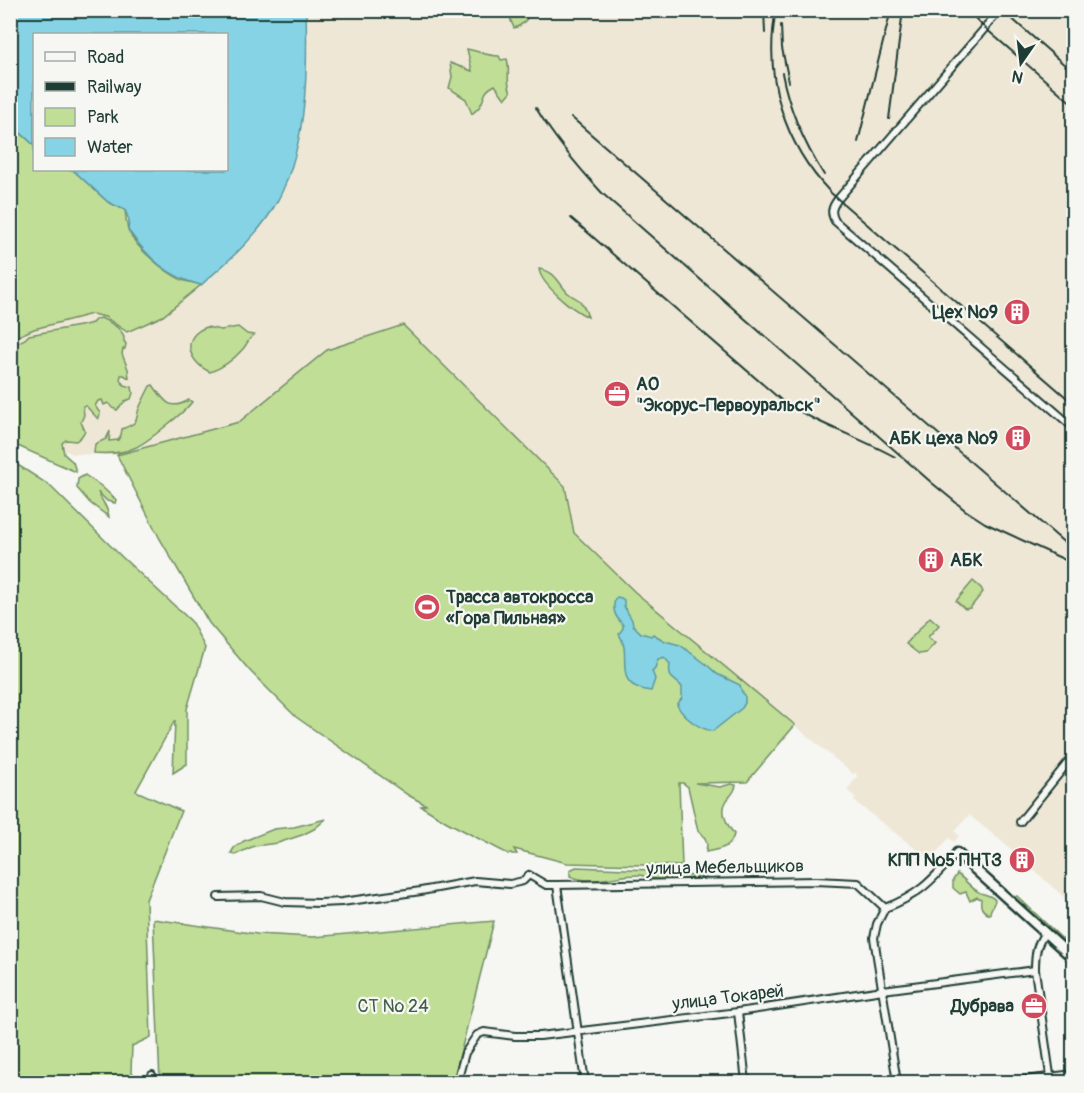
<svg xmlns="http://www.w3.org/2000/svg" width="1084" height="1093" viewBox="0 0 1084 1093" font-family="Pangolin,sans-serif">
	<rect width="100%" height="100%" fill="#f6f6f2"/>
	<filter id="ink" filterUnits="userSpaceOnUse"><feTurbulence type="fractalNoise" baseFrequency=".0167" numOctaves="2"/><feDisplacementMap in="SourceGraphic" scale="12" xChannelSelector="R" yChannelSelector="G"/><feConvolveMatrix kernelMatrix="1 2 1 2 8 2 1 2 1" color-interpolation-filters="sRGB"/></filter>
	<g filter="url(#ink)">
		<path fill="#efe7d6" fill-rule="evenodd" d="M11,11H1073V905L1028,865L1024,869L1013,860L1017,854L969,815L955,831L959,836L954,842L949,838L930,860L854,801L856,798L847,790L857,777L856,773L853,774L635,592L574,533L565,486L327,350L239,422L117,455L74,454L11,432ZM34,34H226V170H34Z"/>
		<g fill="#c0de96" stroke="#708e65" stroke-width="1.5">
			<path d="M510,11V10L533,11C528,17 523,26 514,28L511,21Z"/>
			<path d="M467,49C478,51 488,56 499,56L501,60L507,59C511,72 505,80 511,92L505,99L495,85C482,92 486,96 480,106C478,109 475,111 472,114L466,99L449,88L452,77L450,63L472,71Z"/>
			<path d="M10,124L34,145V170H73L108,202L125,210C126,216 126,223 128,229C134,247 165,272 182,280C188,282 195,283 201,285L163,316L127,332L105,317L92,314L34,329L11,339Z"/>
			<path d="M539,269C555,271 558,282 567,292C571,296 575,297 579,300C584,305 586,311 588,317C573,310 541,285 539,269Z"/>
			<path d="M101,318C111,323 125,329 124,341L126,344L125,349H123L122,354L128,369L129,378L124,375H121L120,380L124,385L132,387L133,393L131,399L125,401L117,410L112,408L110,405L108,403L104,405L102,400L98,401L95,406L100,413L99,418L98,419L86,406H83L84,415L81,422L85,431L81,437L76,441L66,440L62,443L64,454L73,462L76,472L11,443V346L25,339L29,335L85,325L92,323L96,319Z"/>
			<path d="M403,325L565,486L574,533L635,592L795,725L747,782L695,783L720,787L731,784L736,785C735,793 730,795 726,802C720,812 728,826 734,834C731,849 718,849 706,852L707,844L705,838L698,831L688,787L683,783H679L682,866L567,863L514,849L517,854H508L447,822L421,806L426,805L408,795L296,717L250,671L209,623L160,539L117,455L239,422L327,350Z"/>
			<path d="M207,327L221,330L238,327L247,334L254,335C248,339 247,345 242,350C233,360 222,368 210,372C188,362 180,336 207,327Z"/>
			<path d="M153,385C164,400 169,412 189,400L192,402C185,411 176,418 167,425C142,446 129,456 94,453L95,444L106,439L110,431L109,441L118,440L121,435L122,429C143,421 133,420 141,404C144,398 147,392 150,386Z"/>
			<path d="M10,460L49,485L122,557L191,621L205,648L187,709V764L173,773L175,720L136,791L181,811L146,900L151,1037L132,1046L131,1072L144,1082H11Z"/>
			<path d="M85,475L101,486L116,500L115,503L107,501L98,492C102,503 107,504 109,517L90,503L77,488L78,479Z"/>
			<path d="M973,581L981,588L983,592L970,608L965,609L956,601Z"/>
			<path d="M930,617L939,625L928,637L935,643L926,653L919,654L906,644Z"/>
			<path d="M326,819L314,829L302,835L278,843L254,846L235,855L231,853L234,848L244,841L274,829L294,827Z"/>
			<path d="M576,867L651,870L682,875L706,877C692,881 674,881 659,879C653,879 647,876 640,875C619,874 590,886 570,876V870Z"/>
			<path d="M957,874C965,879 970,887 977,891C984,896 989,893 995,900C994,906 990,908 990,914H988C981,910 980,906 981,899L977,897L970,901L966,892L960,894L953,888V880Z"/>
			<path d="M1017,896L1073,949V953L1014,898Z"/>
			<path d="M153,919L257,934L313,937L494,921L453,1082H160Z"/>
		</g>
		<g fill="#86d3e5" stroke="#5d979e" stroke-width="1.5">
			<path d="M11,10L306,11C308,75 307,156 271,212C253,240 225,264 201,285C168,277 148,258 128,230L129,220L125,210L108,202L73,170H226V34H34V145L11,124Z"/>
			<path d="M617,597L621,598L624,600V606L632,620L633,625L641,633L651,636L653,634L665,641L680,645L706,664L717,674L740,685L742,692L745,695V703L742,708L713,731C699,729 683,717 677,705L682,698V687C673,676 668,681 670,664L664,657L658,659L655,668L652,671L655,679L651,691C609,686 634,656 619,634L623,628V625C615,616 612,611 615,599Z"/>
		</g>
		<g fill="none" stroke-linecap="round" stroke-linejoin="round">
			<defs>
				<g id="street">
					<path d="M996,10V14L985,28L838,199C832,207 830,212 835,221L1074,428"/>
					<path d="M1020,822L1074,755"/>
					<path d="M557,885L585,1082"/>
					<path d="M218,897L261,896L285,902L319,903L342,902L421,891L475,881L510,884L523,881L529,875L546,885H557L816,881L858,883L885,908"/>
					<path d="M885,908L877,924L874,938L897,1082"/>
					<path d="M885,908C920,895 932,880 957,853"/>
					<path d="M1045,933C1036,945 1035,955 1035,970L1051,1082"/>
					<path d="M738,1012L746,1082"/>
					<path d="M152,1075L155,1082"/>
					<path d="M457,1082L465,1053L477,1035L484,1032L515,1036H540L738,1012L883,990L1035,970"/>
					<path d="M1008,1082L1074,1074"/>
				</g>
				<path id="secondary" d="M957,853L1074,959"/>
			</defs>
			<use href="#street" stroke="#1f3d34" stroke-width="10"/>
			<use href="#secondary" stroke="#1f3d34" stroke-width="13"/>
			<use href="#street" stroke="#f6f6f2" stroke-width="6"/>
			<use href="#secondary" stroke="#f6f6f2" stroke-width="8"/>
			<g stroke="#1f3d34" stroke-width="2">
				<path d="M764,10L765,33"/>
				<path d="M776,10C763,78 784,144 831,193L1074,404"/>
				<path d="M967,10L985,28L1074,105"/>
				<path d="M1002,10L1074,73"/>
				<path d="M781,25L782,48L789,82"/>
				<path d="M782,73C789,110 804,143 824,175"/>
				<path d="M536,108C555,140 578,167 603,194L932,483L965,510L985,523L1074,564"/>
				<path d="M571,117L1074,551"/>
				<path d="M889,119L903,10"/>
				<path d="M858,142L891,10"/>
				<path d="M571,218L781,400C818,425 857,436 895,457"/>
			</g>
		</g>
	</g>
	<defs>
		<symbol id="building-disc" viewBox="-11 -11 22 22"><circle r="9.5" fill="#d1495b" stroke="#f6f6f2"/><path d="M-4-6H4V6H1V3H-1V6H-4ZM-2.5-4.3h1.7v1.8h-1.7ZM.8-4.3h1.7v1.8H.8ZM-2.5-1h1.7V.8h-1.7ZM.8-1h1.7V.8H.8Z" fill="#fff"/></symbol>
		<symbol id="office-disc" viewBox="-11 -11 22 22"><circle r="9.5" fill="#d1495b" stroke="#f6f6f2"/><path d="M-6-3h4V-5.5h4V-3h4V5H-6ZM-1-4.5V-3h2v-1.5ZM-6 0V1H6V0Z" fill="#fff"/></symbol>
		<symbol id="stadium-disc" viewBox="-11 -11 22 22"><circle r="9.5" fill="#d1495b" stroke="#f6f6f2"/><path d="M0-5a6.5 5 0 1 0 0 10a6.5 5 0 1 0 0-10ZM-3.5-1.8h7v3.6h-7Z" fill="#fff"/></symbol>
	</defs>
	<g fill-rule="evenodd">
		<use href="#building-disc" x="1002" y="297" width="30" height="30"/>
		<use href="#office-disc" x="602" y="379" width="30" height="30"/>
		<use href="#building-disc" x="1003" y="423" width="30" height="30"/>
		<use href="#building-disc" x="916" y="545" width="30" height="30"/>
		<use href="#stadium-disc" x="412" y="592" width="30" height="30"/>
		<use href="#building-disc" x="1007" y="845" width="30" height="30"/>
		<use href="#office-disc" x="1019" y="991" width="30" height="30"/>
	</g>
	<g text-anchor="middle" stroke-width="4.5" stroke-linejoin="round" paint-order="stroke">
		<g font-size="18" font-weight="bold" fill="#1f3d34" stroke="#f6f6f2" text-anchor="end">
			<text x="998" y="318">Цех №9</text>
			<text x="636" y="390" text-anchor="start">АО<tspan x="636" dy="21">"Экорус-Первоуральск"</tspan></text>
			<text x="998" y="444">АБК цеха №9</text>
			<text x="950" y="566" text-anchor="start">АБК</text>
			<text x="446" y="603" text-anchor="start">Трасса автокросса<tspan x="446" dy="21">«Гора Пильная»</tspan></text>
			<text x="1002" y="866">КПП №5 ПНТЗ</text>
			<text x="1014" y="1012">Дубрава</text>
		</g>
		<g font-size="18" fill="#1f3d34" stroke="#f6f6f2">
			<text transform="translate(725 867) rotate(-1)" y="6">улица Мебельщиков</text>
			<text transform="translate(728 997) rotate(-7)" y="6">улица Токарей</text>
		</g>
		<g font-size="18" fill="#3f5d48" stroke="#f6f6f2">
			<text x="393" y="1012">СТ № 24</text>
		</g>
	</g>
	<rect width="1084" height="1093" fill="none" stroke="#f6f6f2" stroke-width="36"/>
	<rect x="18" y="18" width="1048" height="1057" fill="none" stroke="#1f3d34" stroke-width="2" filter="url(#ink)"/>
	<rect x="33" y="33" width="195" height="138" fill="#f6f6f2" stroke="#a0aca6" stroke-width="1.5"/>
	<rect x="45" y="52" width="30" height="9" fill="#f6f6f2" stroke="#a0aca6" stroke-width="1.5"/>
	<text x="87" y="63" font-size="18" fill="#1f3d34">Road</text>
	<rect x="45" y="82" width="30" height="9" fill="#1f3d34" stroke="#a0aca6" stroke-width="1.5"/>
	<text x="87" y="93" font-size="18" fill="#1f3d34">Railway</text>
	<rect x="45" y="108" width="30" height="18" fill="#c0de96" stroke="#a0aca6" stroke-width="1.5"/>
	<text x="87" y="123" font-size="18" fill="#1f3d34">Park</text>
	<rect x="45" y="138" width="30" height="18" fill="#86d3e5" stroke="#a0aca6" stroke-width="1.5"/>
	<text x="87" y="153" font-size="18" fill="#1f3d34">Water</text>
	<g transform="translate(1021 63) rotate(194)" stroke="#f6f6f2" stroke-width="4.5" paint-order="stroke">
	<path d="M0-4.5L10 22L0 15L-10 22Z" fill="#1f3d34"/>
	<text y="-9" font-size="16" font-weight="bold" text-anchor="middle" fill="#1f3d34">N</text>
	</g>
</svg>
